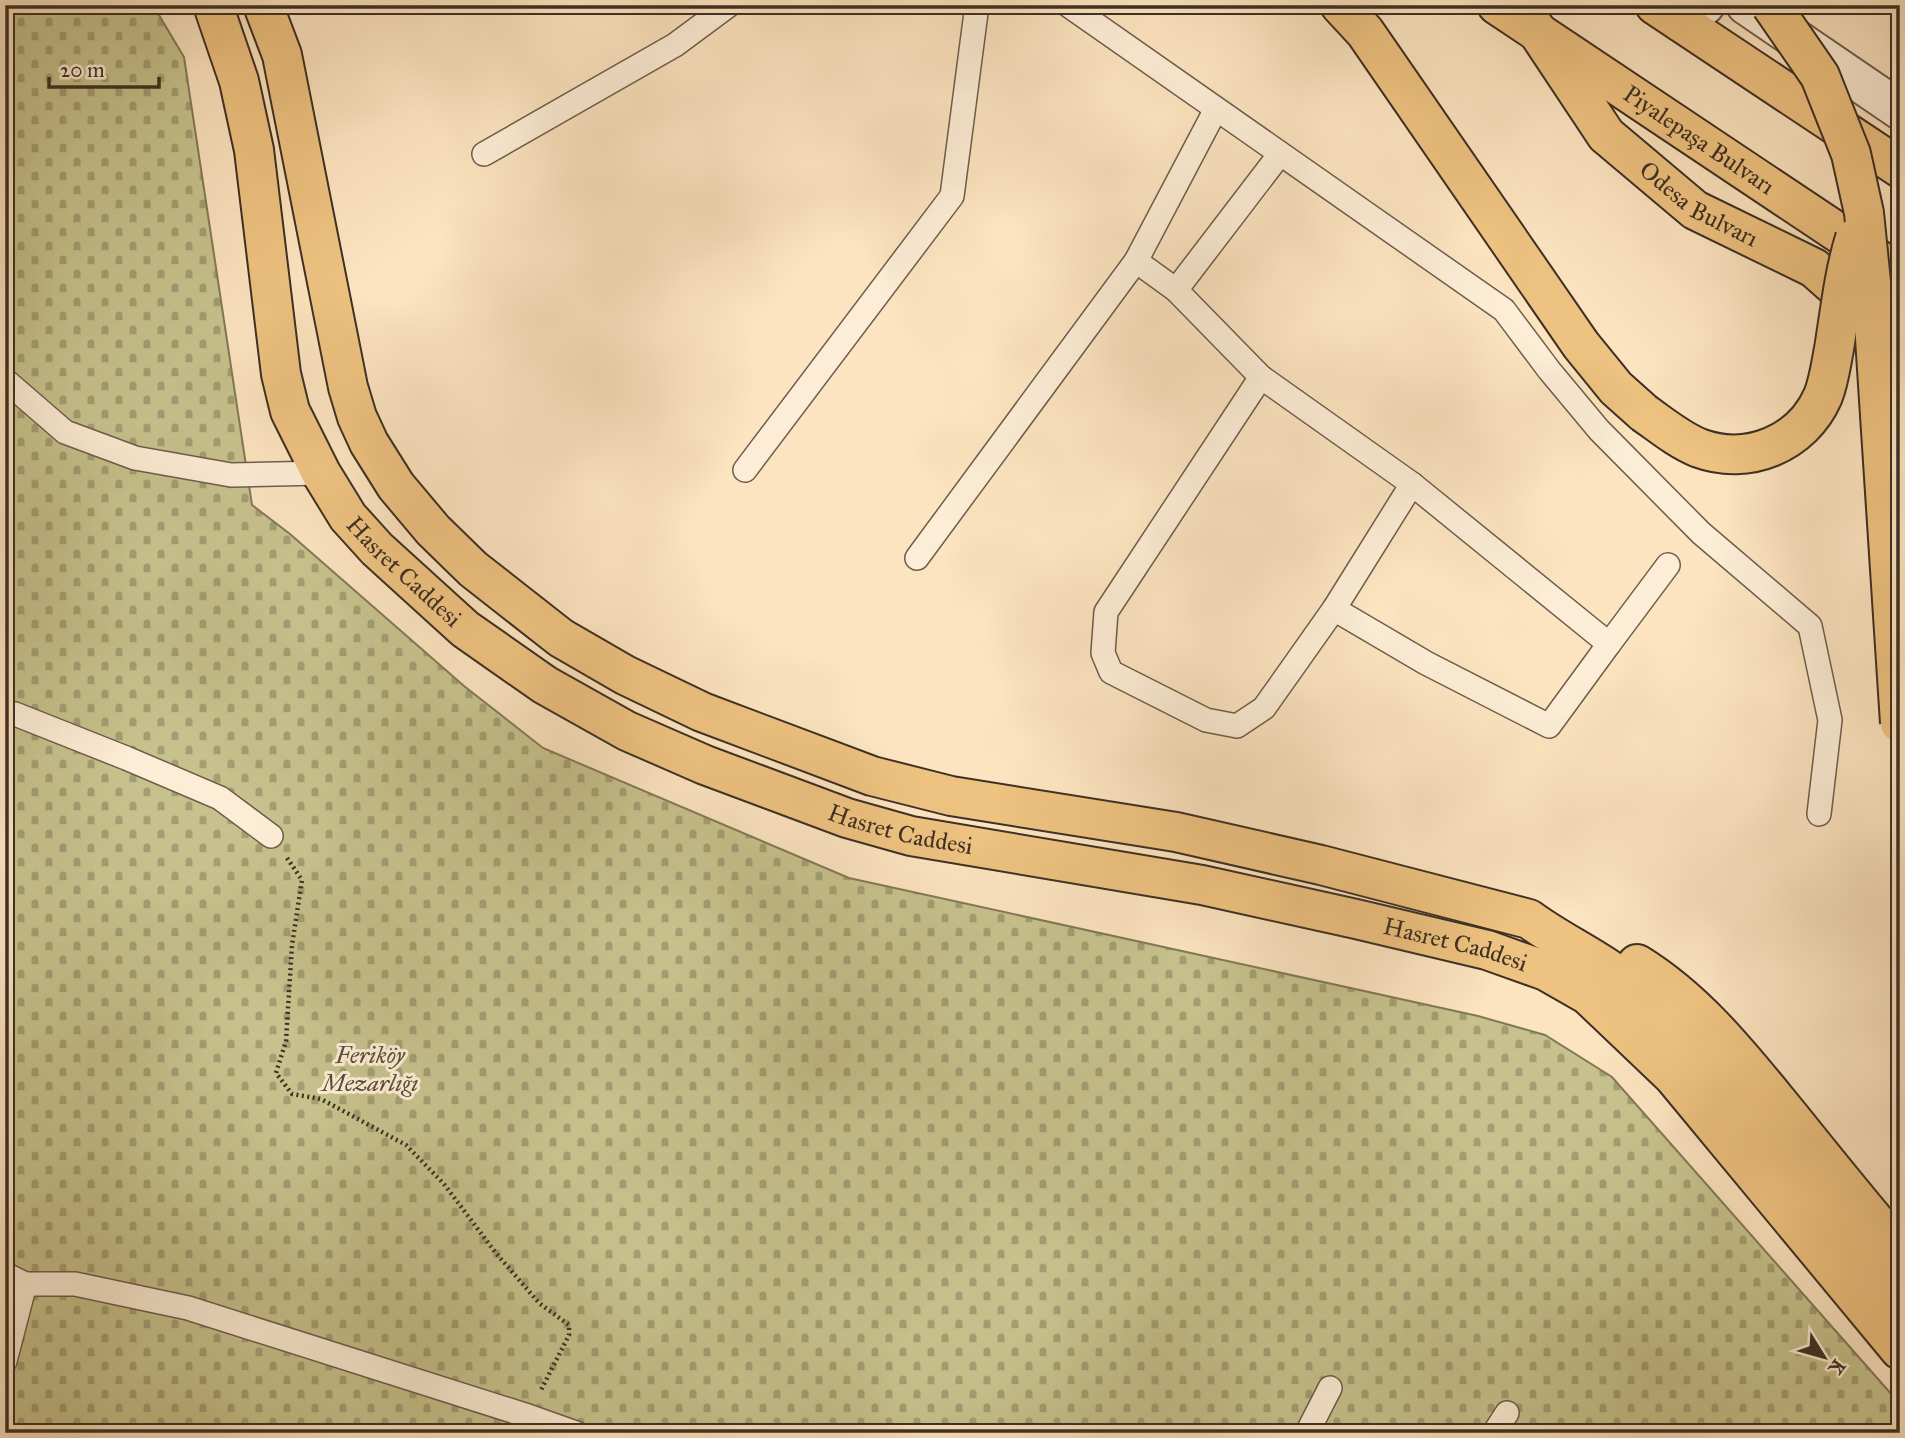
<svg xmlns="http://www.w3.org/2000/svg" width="1905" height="1438" viewBox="0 0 1905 1438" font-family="'IM FELL Great Primer',serif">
	<defs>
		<pattern id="cemetery-stones" width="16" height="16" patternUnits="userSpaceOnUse" patternTransform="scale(1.75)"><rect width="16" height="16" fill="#c7c28d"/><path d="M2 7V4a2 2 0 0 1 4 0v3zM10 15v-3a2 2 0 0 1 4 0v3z" fill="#a39e73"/></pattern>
	</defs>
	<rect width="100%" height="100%" fill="#fce4c0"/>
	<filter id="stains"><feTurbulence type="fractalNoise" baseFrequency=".00286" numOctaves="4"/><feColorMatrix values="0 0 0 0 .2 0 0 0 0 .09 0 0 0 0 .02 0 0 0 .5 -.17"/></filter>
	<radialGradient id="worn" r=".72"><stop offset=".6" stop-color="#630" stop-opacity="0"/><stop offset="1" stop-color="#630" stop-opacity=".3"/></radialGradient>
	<path fill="url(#cemetery-stones)" stroke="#827958" stroke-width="2" d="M5,5H153L184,57L252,505L290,534L464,686L543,748L849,878L1478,1016L1545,1035L1612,1077L1900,1404V1419L1885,1433H5Z"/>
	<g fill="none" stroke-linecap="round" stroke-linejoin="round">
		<defs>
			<g id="service">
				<path d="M1068,5L1504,310L1549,370L1599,430L1701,533L1810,626L1830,720L1819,814"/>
				<path d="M484,154L675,45L729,5"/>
				<path d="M1280,154L1176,290L1261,377L1412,484L1609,644L1549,726L1426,663L1334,609"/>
				<path d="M1136,261L1176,290"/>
				<path d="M1261,377L1106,612L1103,653L1111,672L1206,720L1237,726L1264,708L1334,609L1412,484"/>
				<path d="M5,380L65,432L135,458L231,475L321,473"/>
				<path d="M745,470L952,196L977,5"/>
				<path d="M917,558L1136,261L1216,109"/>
				<path d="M1609,644L1668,565"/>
				<path d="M5,713L15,714L126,758L220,798L271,836"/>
				<path d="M5,1274L25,1284L5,1361"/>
				<path d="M25,1284H75L188,1308L528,1416L576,1433"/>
				<path d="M1307,1433L1330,1388"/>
				<path d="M1494,1433L1507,1413"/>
			</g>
			<g id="tertiary">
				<path d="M1746,5L1900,110"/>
				<path d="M1681,22L1705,5"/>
			</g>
			<g id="primary">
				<path id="s1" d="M213,5L239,81L254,150L281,374L290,411L321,473L348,517L377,549L465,629L545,685L627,731L705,765L847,818L911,836L1202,885L1356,919L1487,950L1546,971L1588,995L1673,1076L1900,1350"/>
				<path d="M263,5L282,55L348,387L357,417L369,443L396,486L433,530L473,569L561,638L625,675L702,712L872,776L951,796L1176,832L1321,865L1529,919C1556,939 1586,953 1613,972C1640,991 1662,1018 1685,1041L1900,1308"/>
				<path d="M1340,5L1365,32L1581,345L1616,388L1644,413"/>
				<path id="s2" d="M1497,5L1900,274"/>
				<path d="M1655,5L1900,168"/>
				<path id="s3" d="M1535,28L1606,135L1695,210L1814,268L1900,344"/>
				<path d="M1637,964C1699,1002 1745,1062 1791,1118C1827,1163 1863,1207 1900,1251"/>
			</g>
		</defs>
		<use href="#service" stroke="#6d5d4b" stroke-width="26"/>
		<use href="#tertiary" stroke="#6d5d4b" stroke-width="42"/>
		<use href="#primary" stroke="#3d3024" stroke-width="42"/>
		<path stroke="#3d3024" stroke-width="4.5" stroke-dasharray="2 3.5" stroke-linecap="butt" d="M287,858L302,880L292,945L286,1041L276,1073L292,1094L321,1099L406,1145L444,1184L495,1252L539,1303L569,1325V1335L541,1390"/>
		<use href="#service" stroke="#fdedd6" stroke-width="23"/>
		<use href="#tertiary" stroke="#fdedd6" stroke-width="38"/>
		<use href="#primary" stroke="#eec280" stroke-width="38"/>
		<defs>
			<g id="primary-bridge">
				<path d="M1771,5L1820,76L1851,154L1864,213L1872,292L1900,723"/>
				<path d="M1644,413C1661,425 1679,440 1699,448C1748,466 1802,444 1823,396C1829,381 1831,364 1834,349C1840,312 1844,273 1855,238"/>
			</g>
		</defs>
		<use href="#primary-bridge" stroke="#3d3024" stroke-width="42" stroke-linecap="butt"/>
		<use href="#primary-bridge" stroke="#eec280" stroke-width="38"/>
	</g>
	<g text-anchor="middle" stroke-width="6" stroke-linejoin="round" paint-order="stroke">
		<g font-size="24" fill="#3d3024" stroke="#fdedd6">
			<text dy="8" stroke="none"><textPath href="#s2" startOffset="243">Piyalepaşa Bulvarı</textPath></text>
			<text dy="8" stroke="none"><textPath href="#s3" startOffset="245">Odesa Bulvarı</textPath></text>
			<text dy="8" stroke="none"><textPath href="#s1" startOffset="614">Hasret Caddesi</textPath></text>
			<text dy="8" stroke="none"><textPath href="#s1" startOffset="1181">Hasret Caddesi</textPath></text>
			<text dy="8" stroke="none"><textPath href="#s1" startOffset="1748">Hasret Caddesi</textPath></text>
		</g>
		<g font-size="24" font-style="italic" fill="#594d39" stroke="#fdedd6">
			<text x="370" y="1063">Feriköy<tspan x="370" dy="28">Mezarlığı</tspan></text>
		</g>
	</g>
	<rect width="1905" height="1438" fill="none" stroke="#fce4c0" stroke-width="28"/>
	<rect x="7" y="7" width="1891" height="1424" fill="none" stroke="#3d3024" stroke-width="3.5"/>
	<rect x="14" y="14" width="1877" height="1410" fill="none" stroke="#3d3024" stroke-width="2"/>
	<g transform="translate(1824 1357) rotate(127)" stroke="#fdedd6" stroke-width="5" paint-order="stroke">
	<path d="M0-5L12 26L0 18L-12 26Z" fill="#3d3024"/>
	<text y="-10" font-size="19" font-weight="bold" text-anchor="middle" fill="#3d3024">K</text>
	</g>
	<path d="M49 77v10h110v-10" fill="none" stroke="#3d3024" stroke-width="3.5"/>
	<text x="60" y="77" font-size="21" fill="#3d3024" stroke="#fdedd6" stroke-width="5" paint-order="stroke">20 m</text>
	<rect width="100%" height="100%" filter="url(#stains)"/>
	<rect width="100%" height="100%" fill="url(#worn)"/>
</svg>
